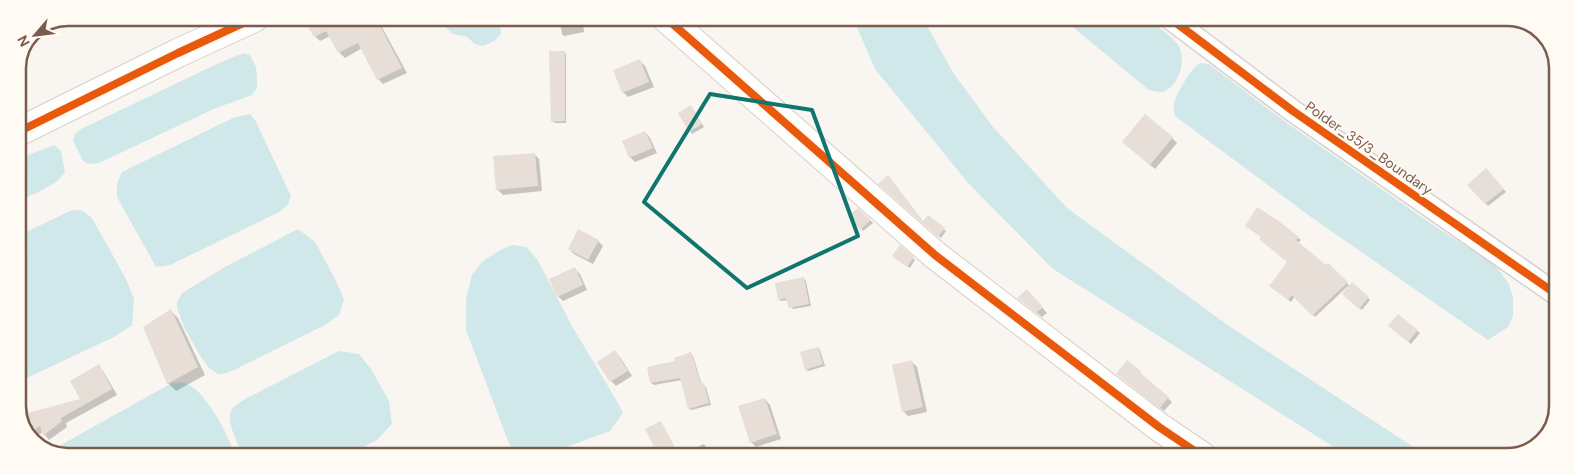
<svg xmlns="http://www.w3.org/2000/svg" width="1575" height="474" viewBox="0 0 1575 474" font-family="'DM Sans',sans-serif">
	<rect width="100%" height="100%" fill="#f9f5f0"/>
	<g fill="#d0e8ea">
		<path d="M68,18H76L30,39L33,32Z"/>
		<path d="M440,18H500L501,34L494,41L483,46L475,44L467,37L453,34L443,25Z"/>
		<path d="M853,18L923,19L954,74L993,127L1067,208L1229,326L1427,456H1348L1053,269L969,184L875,69Z"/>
		<path d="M1063,19H1148C1157,27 1171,35 1178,45C1187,58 1180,84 1165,91C1161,93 1155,91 1149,90Z"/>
		<path d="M244,53L250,55L256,67L257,77V88L252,95L216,108L99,163L88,164L83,161L73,141L75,134L81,129L219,63Z"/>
		<path d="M1200,63L1209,64L1287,123L1433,225L1495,265L1509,284L1513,298V316L1508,327L1488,340L1311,217L1175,116C1174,112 1173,109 1174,104C1176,94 1191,68 1200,63Z"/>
		<path d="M250,114L255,120L291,196L288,205L279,212L170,265L156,267L117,197V183L122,172L233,118Z"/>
		<path d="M54,145L61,151L65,172C54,188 34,193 18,201V159Z"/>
		<path d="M72,210L83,211L92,218L126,279L134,299L132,325L114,337L18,382V236Z"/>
		<path d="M298,229L315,242L335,279L344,299L339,315L325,325L238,368L227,373L218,374L209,368L202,359L185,329L177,308V302L182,293L225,267Z"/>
		<path d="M512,245L526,247L537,259L572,326L618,403L623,413L610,431L544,455H515L508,441L466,330V299L472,275L482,262L500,250Z"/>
		<path d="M339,351L359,354L371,369L389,401L392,424L377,440L347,455H243C238,444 225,421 232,409C235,405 241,402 245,399Z"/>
		<path d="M172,383C175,383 180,382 184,383C205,388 228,435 235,455H55L50,451Z"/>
	</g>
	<g fill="#0003">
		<path d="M305,18H343L346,23L355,18H377L407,73L383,84L378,79L362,48L345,58L340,53L330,36L320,41L315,36Z"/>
		<path d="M559,18H582L584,32L564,36L562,34Z"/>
		<path d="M564,52L566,54V123H555L552,121Z"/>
		<path d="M640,61L645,66L654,87L628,97L623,92Z"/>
		<path d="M693,109L704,127L692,134L679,114Z"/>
		<path d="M645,132L650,138L657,153L635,162L630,157Z"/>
		<path d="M1172,138L1177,143L1155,169L1129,147Z"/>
		<path d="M534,154L539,159L542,191L503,195L498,190Z"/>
		<path d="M1486,170L1506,192L1488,206L1469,185Z"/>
		<path d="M880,184L924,222L928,217L946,231L941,238Z"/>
		<path d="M858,209L873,223L863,231L850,216Z"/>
		<path d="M1246,226L1298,238L1301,240L1298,243L1326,267L1328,265L1350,286L1352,284L1370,300L1362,310L1344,294L1349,287L1348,286L1315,317L1295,296L1291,302L1273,288L1288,262L1262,237Z"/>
		<path d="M598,241L603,246L593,264L574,254L569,249Z"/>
		<path d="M900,246L915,260L910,268L895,258Z"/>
		<path d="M575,269L580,274L587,290L563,301L558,296Z"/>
		<path d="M804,279L806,281L811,306L793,309L788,300L781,301L779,299Z"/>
		<path d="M1032,296L1047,313L1042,317L1024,303Z"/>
		<path d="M171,311L178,318L205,375L176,391L168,383Z"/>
		<path d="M1398,316L1420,333L1411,344L1392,328Z"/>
		<path d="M818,348L820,350L825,366L808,371L806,369Z"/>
		<path d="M615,352L620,357L632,376L616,386L611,381L599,362Z"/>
		<path d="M691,354L693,356L702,385L706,387L711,405L691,410L689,408L682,380L654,385L651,383Z"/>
		<path d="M912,362L917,367L927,412L908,416L903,411Z"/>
		<path d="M1127,362L1172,402L1164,411L1122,378Z"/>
		<path d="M98,366L103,371L117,395L66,423L67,427L49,440L43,432L32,439L28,437L18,409V405L22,403L27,408L29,414L82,399Z"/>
		<path d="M765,399L770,405L781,439L756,447L751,442Z"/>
		<path d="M704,444L712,455L716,453L718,456L702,455L699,446Z"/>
		<path d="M1241,447L1257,456H1235Z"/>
	</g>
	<g fill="#e6ded7">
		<path d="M303,18H376L402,68L377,80L358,43L338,53L326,31L314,37Z"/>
		<path d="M549,51H565V121L551,122Z"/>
		<path d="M640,59L649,82L622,93L613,70Z"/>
		<path d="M691,105L702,124L689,132L678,113Z"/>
		<path d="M1145,114L1173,137L1150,165L1122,142Z"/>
		<path d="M645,131L653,148L629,158L622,141Z"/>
		<path d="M535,153L538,186L496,190L493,156Z"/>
		<path d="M1486,168L1504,189L1485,204L1467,185Z"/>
		<path d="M888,175L923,221L928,215L945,228L938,237L878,184Z"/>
		<path d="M1257,207L1280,222L1299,237L1296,240L1326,265L1328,263L1348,282L1312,316L1292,295L1288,300L1269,286L1287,262L1259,239L1261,237L1245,226Z"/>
		<path d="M858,208L871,220L860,230L848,216Z"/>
		<path d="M578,229L599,240L588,260L568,249Z"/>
		<path d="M900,245L914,257L907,267L892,256Z"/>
		<path d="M575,267L583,285L557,297L549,279Z"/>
		<path d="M804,277L809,304L789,308L786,298L778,300L775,283Z"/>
		<path d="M1352,282L1369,297L1359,309L1342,294Z"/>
		<path d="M1027,289L1043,307L1036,313L1017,298Z"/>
		<path d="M171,309L198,367L167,384L143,327Z"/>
		<path d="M1398,314L1418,330L1408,342L1388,326Z"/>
		<path d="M818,347L823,364L805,370L800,352Z"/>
		<path d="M615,350L628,371L610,382L597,362Z"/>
		<path d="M691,352L701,384L704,383L709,403L688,409L680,378L650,383L647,367L675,361L674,358Z"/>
		<path d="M912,360L923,407L902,412L892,365Z"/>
		<path d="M1127,360L1141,371L1140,373L1169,397L1160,408L1116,374Z"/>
		<path d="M99,364L112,389L61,418L62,421L43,436L40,426L27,434L20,415L80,399L70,381Z"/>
		<path d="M765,398L777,434L750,443L738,406Z"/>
		<path d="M661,421L679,455H658L645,429Z"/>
	</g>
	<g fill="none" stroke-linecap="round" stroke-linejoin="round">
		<defs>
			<path id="minor" d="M1171,19L1293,111L1556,294"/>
			<g id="tertiary">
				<path d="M666,18L935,255L1159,427L1202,456"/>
				<path d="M18,132L178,53L254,18"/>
			</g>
		</defs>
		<use href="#minor" stroke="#d7d1cb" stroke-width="24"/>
		<use href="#tertiary" stroke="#d7d1cb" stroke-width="30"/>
		<use href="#minor" stroke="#fefefd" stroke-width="21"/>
		<use href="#tertiary" stroke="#fefefd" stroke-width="28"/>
		<defs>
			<g id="cycleway">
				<path d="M666,18L935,255L1159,427L1202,456"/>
				<path d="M1171,19L1293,111L1556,294"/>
				<path d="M18,132L178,53L254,18"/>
			</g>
		</defs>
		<use href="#cycleway" stroke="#fffaf3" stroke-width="11"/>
		<use href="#cycleway" stroke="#e8590c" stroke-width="8"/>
	</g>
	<path fill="none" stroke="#0f766e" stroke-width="4" stroke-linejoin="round" d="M710,94L812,110L858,236L747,288L644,202Z"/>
	<g text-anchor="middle" stroke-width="4" stroke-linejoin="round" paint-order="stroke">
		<g font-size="14" fill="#7a5c4d" stroke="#fffaf3">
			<text transform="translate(1369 148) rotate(35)" y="5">Polder_35/3_Boundary</text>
		</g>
	</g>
	<path d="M0 0H1575V474H0ZM68 26H1507A42 42 0 0 1 1549 68V406A42 42 0 0 1 1507 448H68A42 42 0 0 1 26 406V68A42 42 0 0 1 68 26Z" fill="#fffaf3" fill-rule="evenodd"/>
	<path fill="none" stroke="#7a5c4d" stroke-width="2.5" d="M68 26H1507A42 42 0 0 1 1549 68V406A42 42 0 0 1 1507 448H68A42 42 0 0 1 26 406V68A42 42 0 0 1 68 26Z"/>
	<g transform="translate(35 35) rotate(242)" stroke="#fffaf3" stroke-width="4" paint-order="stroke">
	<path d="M0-4L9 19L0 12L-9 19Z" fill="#7a5c4d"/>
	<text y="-8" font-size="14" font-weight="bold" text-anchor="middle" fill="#7a5c4d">N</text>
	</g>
</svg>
